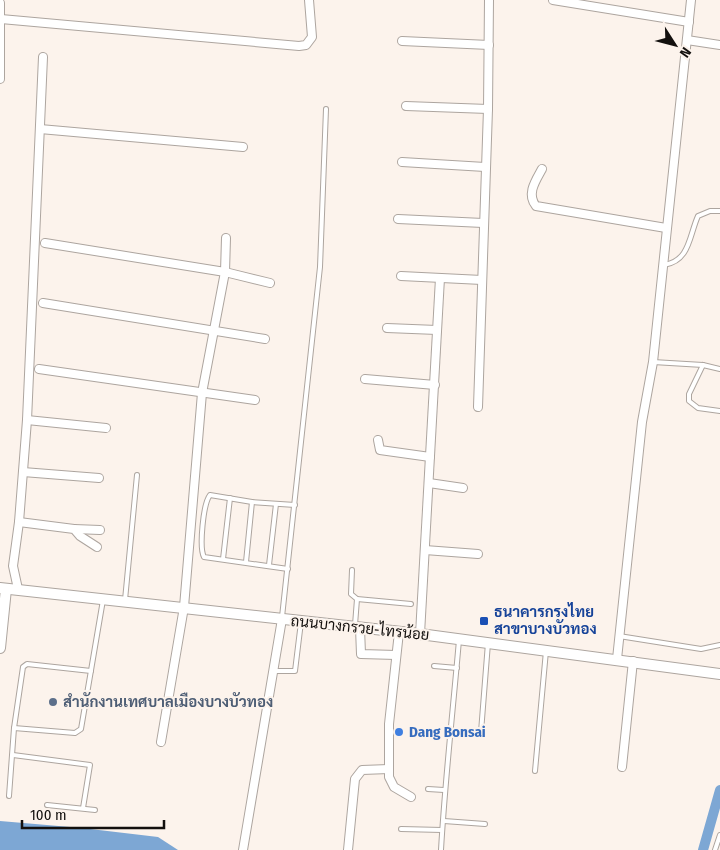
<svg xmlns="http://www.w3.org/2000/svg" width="720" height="850" viewBox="0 0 720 850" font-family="'Fira Sans Condensed',Sarabun,sans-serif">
	<rect width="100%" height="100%" fill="#fcf3ec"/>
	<path fill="#7da7d4" d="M0,821L82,828L158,837L178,850H0Z"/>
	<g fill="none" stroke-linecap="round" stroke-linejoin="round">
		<path stroke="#7da7d4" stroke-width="10" d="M703,850L720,790"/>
		<defs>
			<g id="lane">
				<path d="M664,265C690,261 689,236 698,216L710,211H720"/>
				<path d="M653,362L703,365L720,369"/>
				<path d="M703,365L689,394V401L698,408L720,411"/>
				<path d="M223,559L230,498"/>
				<path d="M246,562L252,502"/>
				<path d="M269,565L276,504"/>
				<path d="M288,569L204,557C199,548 203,504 210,495L252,502L295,505"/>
				<path d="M352,570L351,594L357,599L355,625"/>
				<path d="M357,599L411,604"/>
				<path d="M125,600L137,475"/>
				<path d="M282,617L320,267L326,109"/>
				<path d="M619,636L701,649L720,645"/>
				<path d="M434,666L457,668"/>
				<path d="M273,671H295L301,622"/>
				<path d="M14,728L75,733L81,729L103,600"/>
				<path d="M451,731L478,734L481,732L488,643"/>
				<path d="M13,755L90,765L83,808"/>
				<path d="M535,771L546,651"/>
				<path d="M428,789L444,790"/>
				<path d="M9,796L14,728L23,667L27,664L91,671"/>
				<path d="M47,805L95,810"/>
				<path d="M444,821L485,824"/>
				<path d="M401,829L442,830"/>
				<path d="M441,850C445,780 453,710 459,640"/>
				<path d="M715,850L720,835"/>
			</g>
			<g id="street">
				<path d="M553,0L689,22"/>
				<path d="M0,3V79"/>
				<path d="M1,19L299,46L306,45L312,37L309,0"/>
				<path d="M687,40L720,45"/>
				<path d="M402,41L489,45"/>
				<path d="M406,106L488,109"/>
				<path d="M40,129L243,147"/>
				<path d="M402,162L485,167"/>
				<path d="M542,169C536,180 526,194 536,206L666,228"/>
				<path d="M398,219L483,223"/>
				<path d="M45,243L225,272L270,283"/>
				<path d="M401,276L482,280"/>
				<path d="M43,303L265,339"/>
				<path d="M387,328L437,330"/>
				<path d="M39,369L255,400"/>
				<path d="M365,379L435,385"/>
				<path d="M478,407L488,109L489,0"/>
				<path d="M27,420L106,428"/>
				<path d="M378,440L380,450L430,457"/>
				<path d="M23,472L99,478"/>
				<path d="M429,483L463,488"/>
				<path d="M19,522L74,529L80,536L97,547"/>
				<path d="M74,529L100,530"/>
				<path d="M425,550L478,554"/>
				<path d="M18,589L13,566L19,522L27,420L43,57"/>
				<path d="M360,628L361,654L396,655"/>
				<path d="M399,632L389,724V777L394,787L411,797"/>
				<path d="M420,634L440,278"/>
				<path d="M617,659L642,422L653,362L691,0"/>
				<path d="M161,742L184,607L202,393L225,272L226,238"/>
				<path d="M622,767L633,661"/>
				<path d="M243,850L282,619"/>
				<path d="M348,850L355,779L362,770L389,769"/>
			</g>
			<g id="secondary">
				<path d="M0,588L420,634L720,674"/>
				<path d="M0,648L6,589"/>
			</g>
		</defs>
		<use href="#lane" stroke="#ada59f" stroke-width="6"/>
		<use href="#street" stroke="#ada59f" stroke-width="10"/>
		<use href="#secondary" stroke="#ada59f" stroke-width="12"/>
		<use href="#lane" stroke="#fff" stroke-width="4"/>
		<use href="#street" stroke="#fff" stroke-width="8"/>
		<use href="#secondary" stroke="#fff" stroke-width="10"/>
	</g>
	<rect fill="#1a4fb4" stroke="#fcf3ec" stroke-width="2" x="479" y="616" width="10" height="10" rx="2.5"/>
	<circle fill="#5c6f8a" stroke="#fcf3ec" stroke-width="2" cx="53" cy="702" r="5"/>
	<circle fill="#3f7fe0" stroke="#fcf3ec" stroke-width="2" cx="399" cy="732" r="5"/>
	<g text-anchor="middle" stroke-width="4" stroke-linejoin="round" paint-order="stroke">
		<g font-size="15" font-weight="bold" fill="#164399" stroke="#fcf3ec" text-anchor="start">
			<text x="494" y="617">ธนาคารกรุงไทย<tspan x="494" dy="17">สาขาบางบัวทอง</tspan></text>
		</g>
		<g font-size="15" fill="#13100e" stroke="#fcf3ec">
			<text transform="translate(360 628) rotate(6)" y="5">ถนนบางกรวย-ไทรน้อย</text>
		</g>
		<g font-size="15" font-weight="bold" fill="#4e5e75" stroke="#fcf3ec" text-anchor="start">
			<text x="63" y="707">สำนักงานเทศบาลเมืองบางบัวทอง</text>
		</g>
		<g font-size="15" font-weight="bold" fill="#366cbe" stroke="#fcf3ec" text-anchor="start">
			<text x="409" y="737">Dang Bonsai</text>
		</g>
	</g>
	<g transform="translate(675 45) rotate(126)" stroke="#fcf3ec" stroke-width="4" paint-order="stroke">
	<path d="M0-4L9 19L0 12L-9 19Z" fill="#13100e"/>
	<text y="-8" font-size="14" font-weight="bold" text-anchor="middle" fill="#13100e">N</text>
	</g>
	<path d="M22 820v8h142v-8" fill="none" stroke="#13100e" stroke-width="2.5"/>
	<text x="30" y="820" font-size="15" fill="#13100e" stroke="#fcf3ec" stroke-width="4" paint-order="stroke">100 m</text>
</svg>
